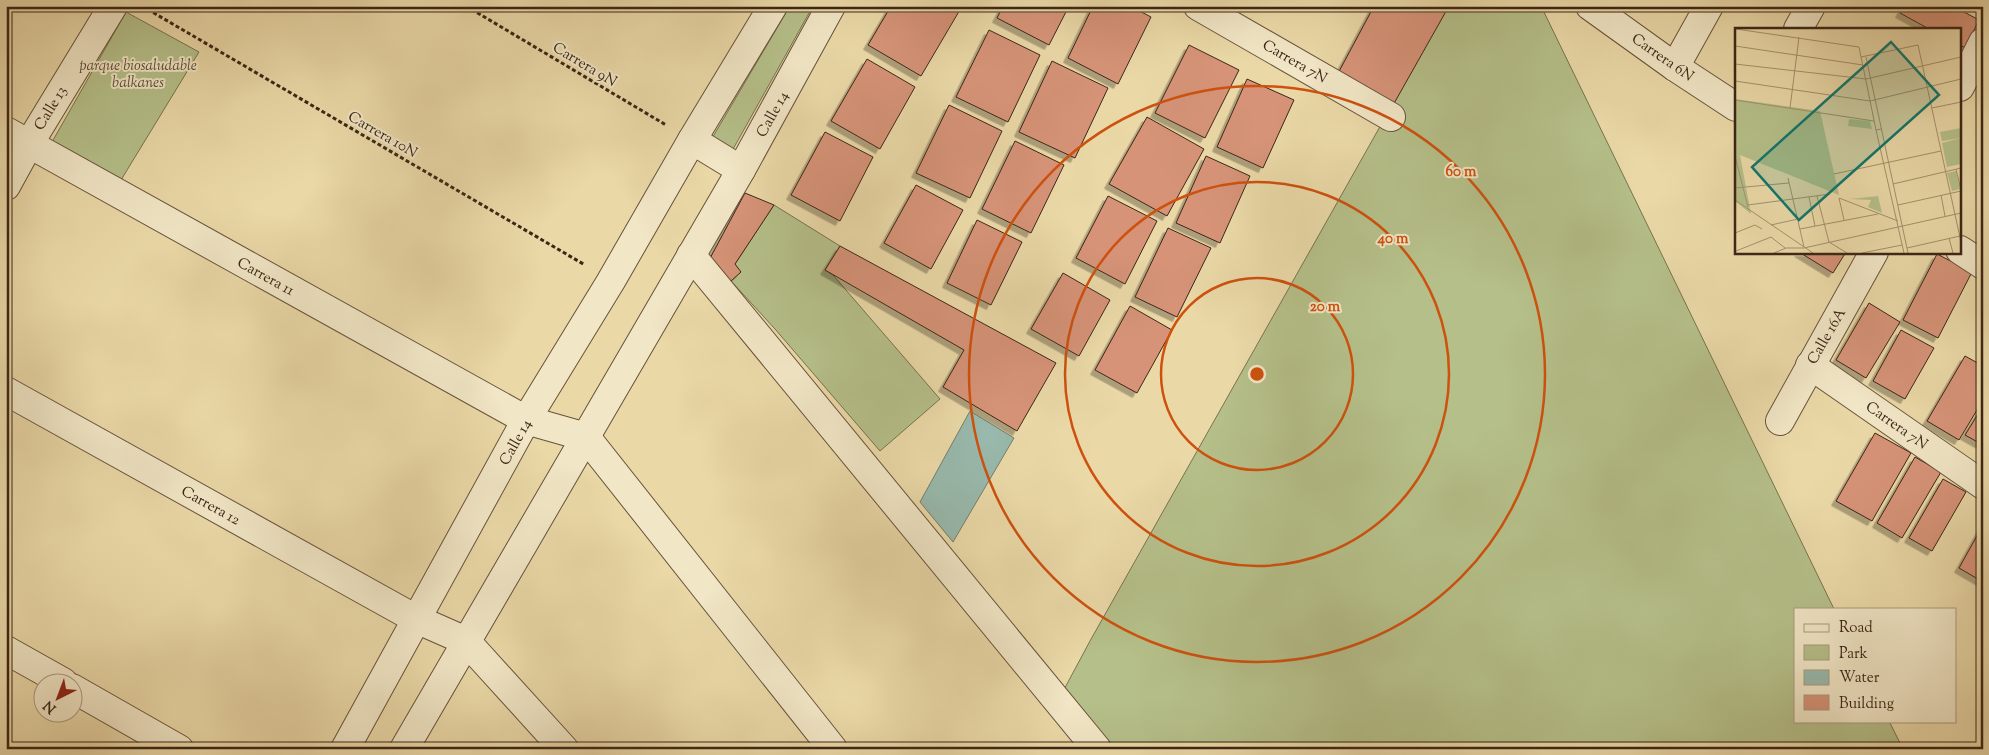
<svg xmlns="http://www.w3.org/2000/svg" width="1989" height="755" viewBox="0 0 1989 755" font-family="'Sorts Mill Goudy',serif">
	<defs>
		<filter id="shadow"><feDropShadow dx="-4.5" dy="4.5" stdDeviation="0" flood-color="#0004"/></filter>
	</defs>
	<rect width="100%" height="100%" fill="#ead8a7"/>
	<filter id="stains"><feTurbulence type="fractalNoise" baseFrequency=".004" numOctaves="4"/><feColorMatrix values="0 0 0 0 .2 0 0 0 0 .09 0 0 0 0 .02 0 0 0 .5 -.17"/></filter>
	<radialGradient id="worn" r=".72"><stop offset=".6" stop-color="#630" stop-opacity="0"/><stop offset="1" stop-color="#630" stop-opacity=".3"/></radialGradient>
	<g fill="#b5bf89" stroke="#787250">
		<path d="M790,6H813L732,151L711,140Z"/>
		<path d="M1448,6H1541L1834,609H1795V721H1889L1903,749H1085L1053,710L1090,641Z"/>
		<path d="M126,12L199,52L121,180L52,142Z"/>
		<path d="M774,205L840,246L825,270L833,275L940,399L880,451L775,329L731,281L740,272L735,264Z"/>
	</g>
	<path fill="#98b9ac" stroke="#737e70" d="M970,411L1014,438L953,542L920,502Z"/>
	<g fill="#d69378" stroke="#3c2617" filter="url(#shadow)">
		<path d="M891,6H957L961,8L921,76L868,45Z"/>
		<path d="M1003,6H1069L1049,45L997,18Z"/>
		<path d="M1093,6H1130L1151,17L1118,84L1068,58Z"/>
		<path d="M1374,6H1449L1392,107L1336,77Z"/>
		<path d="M1904,6H1953L1979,20L1965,48L1960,45V29H1929L1900,13Z"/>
		<path d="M989,30L1040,55L1008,122L956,97Z"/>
		<path d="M1189,45L1239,70L1205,138L1155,113Z"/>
		<path d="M867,59L915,87L880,149L831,121Z"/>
		<path d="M1052,61L1108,88L1075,158L1019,132Z"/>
		<path d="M1247,79L1294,100L1263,168L1217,147Z"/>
		<path d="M949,105L1002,131L970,198L916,173Z"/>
		<path d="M1147,117L1204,149L1167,216L1109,184Z"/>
		<path d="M825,132L873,157L840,221L791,195Z"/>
		<path d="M1015,141L1064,165L1031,233L982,209Z"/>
		<path d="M1206,156L1250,176L1220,243L1176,223Z"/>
		<path d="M916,185L963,210L931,269L884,243Z"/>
		<path d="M745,193L774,205L735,264L741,272L731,281L708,262Z"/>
		<path d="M1108,196L1157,221L1125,284L1076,258Z"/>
		<path d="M977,220L1022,242L991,305L947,283Z"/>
		<path d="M1168,228L1211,248L1177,317L1135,297Z"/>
		<path d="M840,246L1056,363L1017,431L943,387L964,350L825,270Z"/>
		<path d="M1799,252H1846L1833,273Z"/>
		<path d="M1937,254L1972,272L1938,338L1903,320Z"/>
		<path d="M1063,273L1110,300L1079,356L1031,329Z"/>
		<path d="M1869,303L1900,322L1866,378L1836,360Z"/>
		<path d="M1130,306L1172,330L1137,393L1095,370Z"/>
		<path d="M1901,330L1934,348L1905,399L1873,381Z"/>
		<path d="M1965,356L1983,366V400L1959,440L1927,421Z"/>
		<path d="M1983,406V445L1965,435Z"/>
		<path d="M1875,433L1911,453L1872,521L1836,501Z"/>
		<path d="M1915,457L1941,472L1902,538L1877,523Z"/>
		<path d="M1943,479L1966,492L1932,551L1909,538Z"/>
		<path d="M1983,525V582L1959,568Z"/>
	</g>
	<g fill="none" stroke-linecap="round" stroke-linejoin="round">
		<defs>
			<g id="minor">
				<path d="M1198,6L1391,117"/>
				<path d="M1590,6L1675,67L1736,107"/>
				<path d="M1798,29L1811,6"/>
				<path d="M1675,67L1709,6"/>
				<path d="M1960,87L1983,42"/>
				<path d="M6,131L526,420L586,437L833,749"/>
				<path d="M692,140L741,170L831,6"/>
				<path d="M6,186L29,144L113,6"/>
				<path d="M1960,250L1983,265"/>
				<path d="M691,255L1097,749"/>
				<path d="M1810,365L1983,485"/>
				<path d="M6,391L416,619L466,641L564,749"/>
				<path d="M1780,421L1874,252"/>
				<path d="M6,650L63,682"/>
				<path d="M72,688L179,749"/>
				<path d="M345,749L526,420L611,281L692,140L773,6"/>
				<path d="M404,749L741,170"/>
			</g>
		</defs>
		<use href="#minor" stroke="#68523b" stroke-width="30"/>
		<g stroke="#3c2617" stroke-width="3" stroke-dasharray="4 2.5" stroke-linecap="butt">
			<path d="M142,6L585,265"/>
			<path d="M466,6L666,125"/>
		</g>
		<use href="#minor" stroke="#f1e6c6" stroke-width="28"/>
	</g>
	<g fill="none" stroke="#ce510e" stroke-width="2.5">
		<circle cx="1257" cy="374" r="96"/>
		<circle cx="1257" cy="374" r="192"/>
		<circle cx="1257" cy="374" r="288"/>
	</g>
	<g text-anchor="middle" stroke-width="4" stroke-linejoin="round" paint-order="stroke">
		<g font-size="15" fill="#3c2617" stroke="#f1e6c6">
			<text transform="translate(1663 57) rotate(35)" y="5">Carrera 6N</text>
			<text transform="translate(1295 61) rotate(30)" y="5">Carrera 7N</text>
			<text transform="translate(585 64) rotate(31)" y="5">Carrera 9N</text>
			<text transform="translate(50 108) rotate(-59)" y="5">Calle 13</text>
			<text transform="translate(772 114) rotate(-61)" y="5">Calle 14</text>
			<text transform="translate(383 134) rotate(30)" y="5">Carrera 10N</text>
			<text transform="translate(266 276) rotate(29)" y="5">Carrera 11</text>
			<text transform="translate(1826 336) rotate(-60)" y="5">Calle 16A</text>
			<text transform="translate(1897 425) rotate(35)" y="5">Carrera 7N</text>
			<text transform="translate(515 442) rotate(-61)" y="5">Calle 14</text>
			<text transform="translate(211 505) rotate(29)" y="5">Carrera 12</text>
		</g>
		<g font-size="15" font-style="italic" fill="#5a4c34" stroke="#f1e6c6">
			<text x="138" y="70">parque biosaludable<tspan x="138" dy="17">balkanes</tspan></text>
		</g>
	</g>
	<g transform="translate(1735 28)">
		<rect width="226" height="226" fill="#ead8a7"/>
		<path d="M0,71L85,83L104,167L5,127L16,186L0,173ZM114,91L135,93L137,101L113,98ZM226,100V110L207,113L205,104ZM226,110V136L212,139L207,115ZM221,143L225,161L217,163L212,145ZM143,168L147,185L133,179L136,172L115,171Z" fill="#b5bf89"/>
		<path fill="none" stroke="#a4916d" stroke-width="1" d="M1,1L124,19L141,102M0,18L128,37M126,29L183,17L226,214M131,29L173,225M0,36L131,51L226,29M0,53L135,73L226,51M0,72L139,93M55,80L64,9M197,80L226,74M146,101L141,102L169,225M0,128L13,179M221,141L226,162M99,146L206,123M53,150L69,219M158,156L226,140M0,160L54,155M206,167L210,188M82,168L94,214L112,225M74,169L80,198M104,170L163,193M104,170L109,192M0,172L78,225M13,177L95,166M163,177L226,163M36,197L63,191M65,201L143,186M0,205L20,197L27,201M214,210L218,225M172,220L225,208M1,223L36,209L50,220M39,225L51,220H69L226,185M127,225L167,217"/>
		<path fill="#0f766e" fill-opacity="0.15" stroke="#0f766e" stroke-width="2.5" d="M156,14L204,67L64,192L17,139Z"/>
		<rect width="226" height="226" fill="none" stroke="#3c2617" stroke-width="2.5"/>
	</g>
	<circle cx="1257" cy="374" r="8" fill="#ce510e" stroke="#f1e6c6" stroke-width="2.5"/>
	<g font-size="15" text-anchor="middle" font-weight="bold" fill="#ce510e" stroke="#f1e6c6" stroke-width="4" stroke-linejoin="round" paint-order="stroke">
		<text x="1461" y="176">60 m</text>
		<text x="1393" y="243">40 m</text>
		<text x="1325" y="311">20 m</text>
	</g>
	<rect width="1989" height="755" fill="none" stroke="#ead8a7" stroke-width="25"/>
	<rect x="8" y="8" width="1974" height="740" fill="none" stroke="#3c2617" stroke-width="2.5"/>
	<rect x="12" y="12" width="1964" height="730" fill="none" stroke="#3c2617"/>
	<rect x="1794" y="608" width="162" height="115" fill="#f1e6c6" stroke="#a99980"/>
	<rect x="1804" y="624" width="25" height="8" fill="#f1e6c6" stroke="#a99980"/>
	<text x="1839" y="632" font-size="15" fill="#3c2617">Road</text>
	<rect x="1804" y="645" width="25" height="15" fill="#b5bf89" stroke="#a99980"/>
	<text x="1839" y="658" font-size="15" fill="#3c2617">Park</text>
	<rect x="1804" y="670" width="25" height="15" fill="#98b9ac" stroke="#a99980"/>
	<text x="1839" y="682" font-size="15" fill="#3c2617">Water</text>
	<rect x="1804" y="695" width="25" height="15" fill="#d69378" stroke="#a99980"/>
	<text x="1839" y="708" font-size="15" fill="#3c2617">Building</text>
	<g transform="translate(58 698) rotate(222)"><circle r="24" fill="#f1e6c6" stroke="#a99980"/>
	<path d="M0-4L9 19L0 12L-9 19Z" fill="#8f2418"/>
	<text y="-8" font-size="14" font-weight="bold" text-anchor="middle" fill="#3c2617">N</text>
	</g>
	<rect width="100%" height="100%" filter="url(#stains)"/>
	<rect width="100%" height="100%" fill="url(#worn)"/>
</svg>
